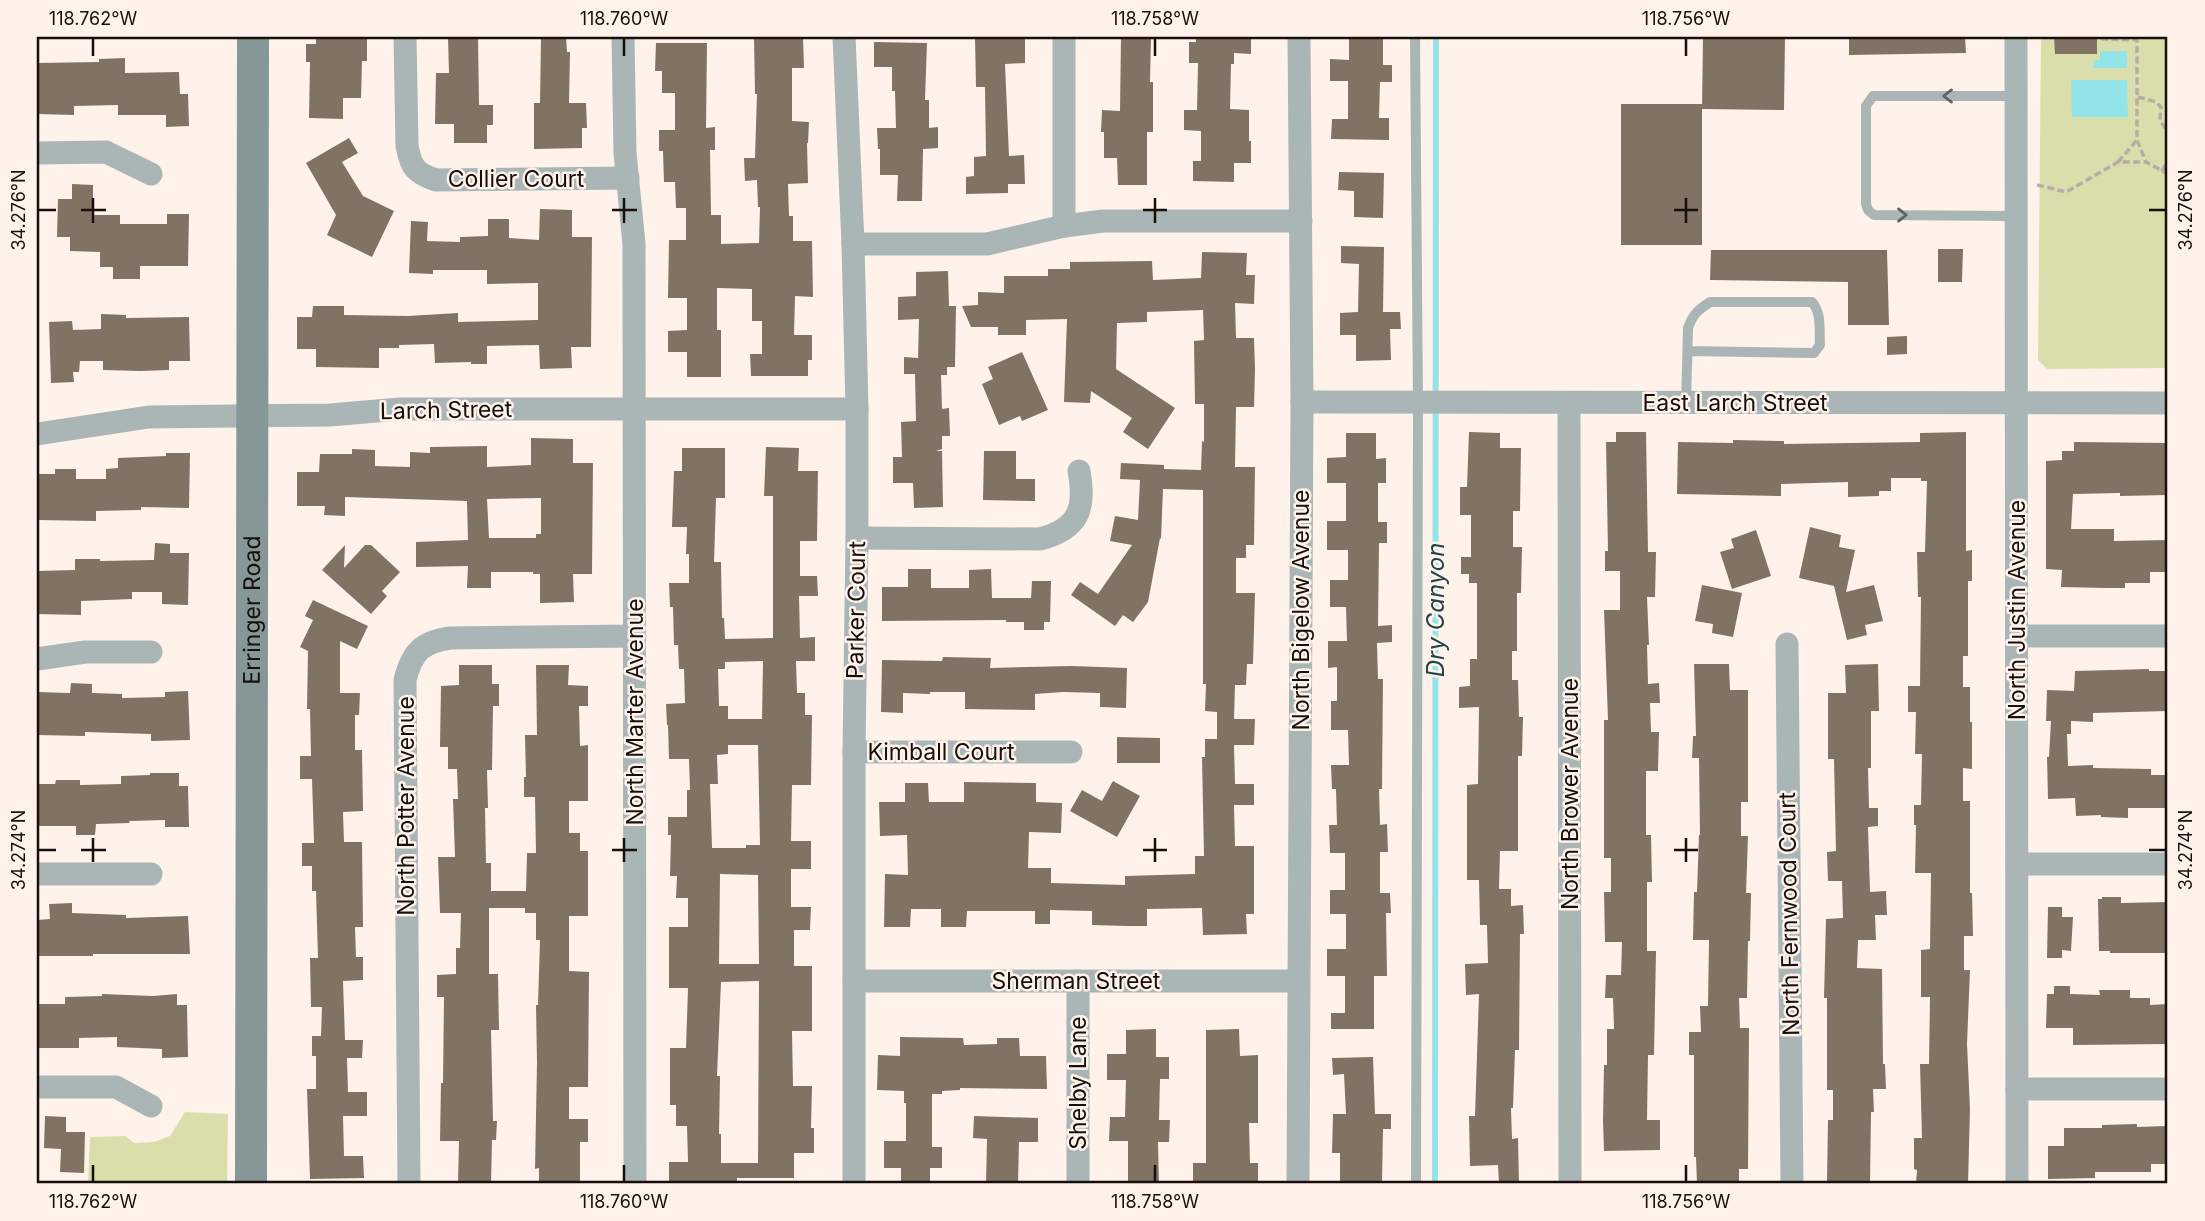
<svg xmlns="http://www.w3.org/2000/svg" width="2205" height="1221" viewBox="0 0 2205 1221" font-family="Inter,sans-serif">
	<rect width="100%" height="100%" fill="#fff2eb"/>
	<g fill="#dadeab">
		<path d="M2041,37H2168V368L2047,369L2038,360Z"/>
		<path d="M185,1112L228,1114L227,1184H88L90,1137L125,1136L134,1143L154,1142L170,1136Z"/>
	</g>
	<g fill="#93e4e8">
		<path d="M2100,51H2127V68H2093L2094,60H2100Z"/>
		<path d="M2071,80H2127L2128,117H2072Z"/>
	</g>
	<g fill="none" stroke-linecap="round" stroke-linejoin="round">
		<path stroke="#93e4e8" stroke-width="6" d="M1435,1184L1436,37"/>
	</g>
	<g fill="#807363" fill-rule="evenodd">
		<path d="M316,37H367V61H362L361,98H343V119L309,118L310,62H306V44H316Z"/>
		<path d="M448,37H478L479,105H493V125H487V143H454V124H435L436,73H449Z"/>
		<path d="M541,37H566L567,52H570L569,103H586L587,128H582V148L534,149V103H540Z"/>
		<path d="M754,37H803L804,68H792V121L809,122L808,143H807L808,183L788,184L789,216H793V241H812L813,297L795,296L794,335H812V360H808V376H751L750,354H762V321H752V289L717,288V330H721V377H687V352H668V331L687,330V298H668L669,240H686V208H676L675,182H664L663,151H659V130H675V93H662V71H655L656,43H707L706,128L715,127V150H710L711,215H721V244L759,243L760,207H758L757,180L745,181L744,158H755L757,94H755Z"/>
		<path d="M1025,37V63L1005,64L1009,156L1024,155L1025,184H1008V193L966,194V177L974,176V157L986,156L985,87H976L975,38Z"/>
		<path d="M1121,37H1151L1150,82H1153V132H1147V185H1118L1117,158H1104V132H1101L1102,110L1120,111Z"/>
		<path d="M1196,37H1251V54L1234,53V64H1231L1230,109L1249,110V141H1251V163H1234V182L1193,181V161H1201V131L1184,130V110H1197L1198,63H1189V42H1196Z"/>
		<path d="M1349,37H1383V65H1392V82H1380L1379,118H1389V140L1331,139L1332,119H1348V81H1330V59L1349,60Z"/>
		<path d="M1703,37H1785L1784,110L1702,109Z"/>
		<path d="M1849,37H1965L1966,53L1849,55Z"/>
		<path d="M2054,37H2097V54H2055Z"/>
		<path d="M874,42L927,43L925,100H929V128L938,127V148L923,149L922,201H897L898,175H880V149H878L877,128H896L895,91H892V67H874Z"/>
		<path d="M125,58V73L179,72L180,94H188L189,126L166,127V115H118V105L74,106V115L37,114V63L99,62V59Z"/>
		<rect x="1621" y="104" width="81" height="141"/>
		<path d="M349,138L358,153L342,162L363,196L394,211L372,257L327,235L336,215L306,163Z"/>
		<path d="M1339,172L1384,173L1383,218L1354,217V191L1338,190Z"/>
		<path d="M72,184L93,185V215H120V224H167V214H189L188,266H140V279H113V267H100V252L70,251V237H57L58,199H72Z"/>
		<path d="M540,209L572,210V237H592L591,347H571L572,368L540,369L539,345L487,346V364H471V362L435,363L434,344L399,345V348H379V368L316,367V349H297V317H312L313,306H344V315L408,316L458,313V322L538,320V283L487,284V270H433V274L409,273L411,221L428,222L427,241L460,242V237L488,236V219H509V238L539,240Z"/>
		<path d="M1341,246L1384,247L1383,312H1400L1401,329H1390L1391,360L1356,361V335H1340V313L1358,312L1359,264L1341,263Z"/>
		<path d="M1938,249H1963L1962,282H1938Z"/>
		<path d="M1711,250H1887L1889,325H1848V282L1710,280Z"/>
		<path d="M1202,252L1247,253L1246,275H1255L1254,304L1235,303L1236,338H1254L1255,370L1254,407H1236L1235,467H1255L1254,545H1246V558H1236V593H1255L1253,664H1247L1246,685H1235L1234,719H1255L1254,745H1234L1235,784H1254V805H1234L1235,846H1254V914H1246L1247,934L1203,935L1202,908L1147,909V926H1126L1092,925V911L1050,910V924H1035V911H967L966,927H941V909H911L910,927H884L885,874L908,875L907,835L880,836L879,802H905V783H928L929,802H964V782L1036,783V802L1062,803L1061,833L1029,832L1028,868H1051V883L1125,885V876L1195,874V856H1204L1202,757H1205V739H1217V712L1205,711L1206,684H1203V490L1163,489L1161,539L1160,538L1148,602L1133,622L1123,615L1115,626L1071,595L1080,582L1098,594L1132,545L1110,541L1115,516L1138,520L1140,480L1120,479L1121,463L1164,465V469L1201,470L1202,441L1204,442V404H1195L1194,341L1204,340L1203,310L1147,312V322L1117,323L1116,369L1175,408L1148,449L1123,432L1132,418L1091,391L1090,403L1064,402L1067,319L1026,320V335H998V327H971L962,306L978,305V292L1004,293V276H1048V269H1070V262L1152,261L1153,280L1201,278Z"/>
		<path d="M948,271L949,306H956L955,367H947V375H941L942,409L949,408L950,436H942V449L936,451H942L943,507L914,508L913,483H893V457H902L901,422L916,421L915,374H904V357L918,358L919,319L898,320V297L916,296V272Z"/>
		<path d="M101,314L126,315V318L189,317L190,361H169V370L141,371L103,370V361H80L79,372H73L74,382L51,383L49,322L72,321L73,330L101,329Z"/>
		<path d="M1907,336V354L1887,355V337Z"/>
		<path d="M1022,352L1048,410L1022,421L1020,416L999,425L982,384L993,379L988,367Z"/>
		<path d="M1469,432L1500,433V448H1521L1520,511H1513V547H1522L1521,593H1517V651H1512V680H1518L1519,717H1523L1522,756H1518V851H1500L1499,889H1511V906L1523,905L1524,934H1520L1519,1050H1515L1513,1108H1511L1512,1139L1518,1138L1519,1184H1499L1498,1165L1470,1166L1469,1116H1475L1479,994L1466,995L1465,964L1488,963L1487,925H1480L1479,880H1467V785L1478,784L1479,707L1459,708V687L1470,686V659H1477V583H1469V574H1461V557H1471V515H1460V487H1467Z"/>
		<path d="M1616,432H1646L1648,552H1656L1655,597H1647L1649,645H1647L1648,684L1659,683L1660,703H1650L1651,732H1659L1658,771H1646V835H1651L1652,882H1647V951H1656L1654,1055H1648L1647,1120H1660V1150L1604,1151L1603,1121L1604,1065H1607V1029H1614L1613,998H1605L1606,975H1621L1622,942H1605L1604,892H1611V858H1604V720H1608L1604,610H1620V571H1605V551H1608L1606,442H1616Z"/>
		<path d="M1966,432V551L1972,550V581H1968V656H1963V687H1970V722H1972V769L1963,768V801H1970V893H1972L1973,936H1964V970H1970L1967,1044L1970,1109L1968,1184H1916L1917,1170L1914,1169V1138H1922L1920,1064H1929L1930,997H1921V950L1930,949L1931,873H1915L1916,825H1914V805H1921L1922,754H1915L1916,712H1908V686H1920L1921,597H1918L1917,552H1925L1927,481H1921V478H1891V491H1879V496L1848,497V482L1781,484V496L1677,494L1678,442L1733,443V440L1784,441V444L1920,442V433Z"/>
		<path d="M1346,433H1376V459L1386,458V483H1378V522H1387V543H1379L1378,626L1392,625V642L1377,643L1378,679H1383L1382,789H1379L1380,825L1387,824L1388,852H1380V893H1390L1391,913H1386L1387,976H1374V1029H1331V1013H1345V976H1327V949H1346V914H1330V890H1345V853H1330L1329,825H1337L1336,789H1332L1331,765H1349L1348,730H1331V701H1337V667L1328,668V641H1347L1346,607H1330V580H1348V550H1327V521H1346V483H1327V458L1346,457Z"/>
		<path d="M531,438L573,439V463H593L592,574H573L574,602L540,603V574H533V572H491V588H467L468,566L416,567V542L468,540L467,501L345,497V516L324,515L325,506H297V472H319L320,454H352V449L375,450V466L410,467V452L430,453V447L487,446V467L531,465ZM541,498V534H536V538H489L487,499Z"/>
		<path d="M2074,442L2168,443V495L2120,496V493L2073,494L2071,529H2114V541L2168,540V572H2150V583H2125V588H2107L2061,587L2062,570L2046,569V461L2062,460V451H2074Z"/>
		<path d="M766,447L799,448L798,471H818L817,541H800V576H817L818,596H799L800,638L815,637V661H796L797,693H805V715H812L811,785H792L791,841H811V869H791V907H811L810,930H794V966H812V1031H792L793,1086H812L811,1128H814V1153H794V1178H737V1184H669V1162H688L687,1126H676V1105H670V1048H686L688,988H669V927H688V898H676L677,876H670L671,835H668V817H687V790H690L689,759H669L668,725H667L666,704L685,703L684,669H679L678,645H674L673,607H670L669,583H689V554H686L687,527H672L674,471H682V448H725V498H716L714,562H721L722,618H724L725,639L773,638V496H764ZM763,661L762,719H728V706H719L718,669H725V662ZM728,745H758L760,845H746V848H712L710,784H718L717,755L728,754ZM720,874L758,875L759,964H719ZM759,981L758,1163H721V1134H719L720,1076H717L721,982Z"/>
		<path d="M984,451H1016V479H1035V501L983,500Z"/>
		<path d="M166,453H190L189,508L141,507V510L96,511V521L37,520V474H55V469H76V479H106V469L118,468V458L166,456Z"/>
		<path d="M1810,527L1841,535L1839,547L1855,550L1846,592L1874,585L1883,621L1865,625L1867,635L1847,640L1834,586L1799,578Z"/>
		<path d="M1756,530L1771,576L1732,589L1720,552L1734,548L1731,539Z"/>
		<path d="M155,543L170,544V553H189L188,605L162,604V592H132V599L81,601V615L37,614V571L75,570V559H100V561L154,560Z"/>
		<path d="M345,545L344,568L365,545H371L400,572L382,591L387,596L371,614L322,570Z"/>
		<path d="M908,569H931V588H969V570L991,569L992,598H1031L1032,581H1051L1050,622H1044V630H1024V622H1006V620L882,621V587H908Z"/>
		<path d="M1702,585L1742,593L1733,637L1712,633L1713,624L1695,621Z"/>
		<path d="M313,600L368,626L357,649L340,641V693H360L359,715H355V750H362L363,811L343,812L344,842H362L363,927H355L356,957H363V980L343,981L345,1040H363L362,1058H347L348,1092H367V1116H343L344,1156H363L364,1178L310,1179L307,1089H316V1056H312V1036H321L322,1007H311L310,958H318L316,891H312V866H302V843H314L312,779H300V756H311L310,709H307L308,651L300,647L313,620L305,616Z"/>
		<path d="M943,657L991,658L990,668L1072,666L1127,668L1126,708L1100,707V693L1063,692L1035,694V710L965,709V692H930V694L903,693V713L881,712L882,660L942,661Z"/>
		<path d="M1694,664H1729L1730,690H1748V802H1741V836H1748L1746,893H1751L1750,941H1748L1747,998H1739L1740,1028H1749L1748,1169H1739V1184H1697L1696,1157H1694V1055H1689V1032H1701L1700,1006H1708L1709,940H1693L1694,892H1697L1699,835H1700L1699,758H1692L1693,736H1696Z"/>
		<path d="M1878,664L1879,711H1871V768H1868L1869,808H1878V826L1868,827L1870,892L1886,891L1887,915H1875L1876,940H1858L1857,968L1882,969L1883,1064H1885L1886,1089H1873L1874,1112H1871L1870,1184H1827L1828,1120H1833V1090H1827V998H1824L1826,919L1843,918L1842,881H1828L1827,852L1836,851L1834,759H1828V693H1846L1845,665Z"/>
		<path d="M459,665H492V684H499V706H493L492,770H487L488,808H485L486,863H491V891H526L527,853H536L535,797H524V777H526L525,735H537L536,665H569L568,685L588,686V706H579L580,746L588,745V801H569V833H580V851H588V916H569V971L589,972L588,1087H569V1119H588V1142H580V1184H539V1168L535,1169L537,1062L536,1005H538L540,940H536V913H525V908H489V974H498L499,1030H491L493,1121H497L496,1140H492L491,1184H458L459,1141H440L441,1083H443L444,997H437V975L456,974V948H460L461,913H440L438,857H455L453,799H458L457,769H448V747H440L441,686L459,685Z"/>
		<path d="M2149,669V671H2168V711L2093,713V722L2071,721V734H2067L2068,766L2093,765V768L2151,769V775H2168V808H2128V818L2101,817V815L2076,816L2075,798L2048,799L2047,757H2049L2051,721H2046L2047,690L2074,691L2075,671Z"/>
		<path d="M71,683L92,684V693L122,694V698L165,697V692L188,691L190,740L151,741V734L85,732V736L37,735V692L70,693Z"/>
		<path d="M1117,737L1160,738V763H1117Z"/>
		<path d="M150,773H179V786H188L189,827H165V820L129,821L130,823L96,824L95,835H76V826H37V784H55L56,780H80V785L121,784V776L150,775Z"/>
		<path d="M1113,781L1140,796L1117,837L1070,811L1082,790L1102,801Z"/>
		<path d="M2102,897H2121V903L2168,902V953H2110V951H2099L2098,899H2102Z"/>
		<path d="M72,903V913L126,915V918L188,916L190,954H93V956H37V920L50,919L49,904Z"/>
		<path d="M2048,907H2062V917H2073L2071,951L2062,950V958H2047Z"/>
		<path d="M2054,986H2070V994L2100,995L2099,990H2130V998H2150V1005L2168,1004V1044L2073,1045V1028H2046L2047,994H2054Z"/>
		<path d="M102,994L153,996L177,994V1005H187L188,1057L162,1058V1049L117,1047V1037L79,1038V1048H37V1004H65V997L102,996Z"/>
		<path d="M1156,1029V1057H1169V1079H1160L1159,1120H1170L1169,1142H1158L1159,1184H1128V1141H1109L1110,1117H1125L1126,1080H1107V1054H1126V1030Z"/>
		<path d="M1239,1029L1240,1056L1258,1055V1123H1249L1250,1163H1258V1184H1193V1163H1206V1030Z"/>
		<path d="M900,1037L963,1038L964,1045L997,1044V1038H1019L1020,1056H1046L1047,1089L960,1088V1090L942,1091V1094H932V1147H942V1168H930V1184H901V1168H884V1141H906V1103H904V1091L877,1090L878,1055L900,1056Z"/>
		<path d="M1373,1057L1375,1114H1391V1129H1383L1382,1184H1340V1153H1332L1333,1114H1346L1344,1074L1333,1075L1332,1058Z"/>
		<path d="M45,1116L66,1117V1132H85L84,1173L60,1172L61,1149L44,1148Z"/>
		<path d="M974,1116L1038,1118V1142H1019L1018,1184H986L987,1139L973,1138Z"/>
		<path d="M2137,1124V1127L2168,1126V1164H2151V1172H2095V1178L2048,1179V1146H2064V1128H2102V1125Z"/>
	</g>
	<g fill="none" stroke-linecap="round" stroke-linejoin="round">
		<g stroke="#b7aca6" stroke-width="3.5" stroke-dasharray="7 3.5" stroke-linecap="butt">
			<path d="M2103,37V39L2137,40V140L2146,162"/>
			<path d="M2138,97L2156,102L2161,107L2160,120L2168,133"/>
			<path d="M2118,162L2137,140"/>
			<path d="M2162,171L2168,160"/>
			<path d="M2037,185L2066,192L2118,162H2146L2168,174"/>
		</g>
		<g stroke="#aab6b5" stroke-width="10">
			<path d="M1415,37L1418,403L1416,1184"/>
			<path d="M2016,216L1874,215L1868,210L1866,204V106L1873,96H2016"/>
			<path d="M1686,403L1688,328C1693,314 1698,310 1710,302H1812C1822,313 1819,331 1820,345L1814,353L1688,351"/>
		</g>
		<g stroke="#aab6b5" stroke-width="23">
			<path d="M405,37L407,146C411,167 415,173 436,180L628,178"/>
			<path d="M623,37L625,153L634,244L635,1184"/>
			<path d="M844,37L853,244L857,409V538L854,752V1184"/>
			<path d="M2016,37L2017,1184"/>
			<path d="M37,153L106,152L151,174"/>
			<path d="M1064,226V37"/>
			<path d="M853,244H987L1064,226L1103,221H1301"/>
			<path d="M1302,402L2168,403"/>
			<path d="M1569,403L1570,1184"/>
			<path d="M37,434L149,417L330,415L400,409H857"/>
			<path d="M857,538L1040,539C1079,529 1086,508 1079,471"/>
			<path d="M2017,636H2168"/>
			<path d="M1787,644L1792,1184"/>
			<path d="M37,659L85,652H151"/>
			<path d="M854,752H1071"/>
			<path d="M2017,864H2168"/>
			<path d="M37,874H151"/>
			<path d="M854,981H1298"/>
			<path d="M1078,981V1184"/>
			<path d="M37,1087H116L151,1106"/>
			<path d="M2017,1089H2168"/>
			<path d="M409,1184L405,680C412,652 422,642 450,638L635,636"/>
			<path d="M1298,1184L1302,402L1299,37"/>
		</g>
		<path stroke="#869797" stroke-width="32" id="s1" d="M251,1184L253,37"/>
	</g>
	<defs><path id="oneway-chevron" d="M-2-3.5L2.5 0L-2 3.5" fill="none" stroke-width="1.6" stroke-linecap="round" stroke-linejoin="round" transform="scale(1.75)"/></defs>
	<g stroke="#606260">
		<use href="#oneway-chevron" transform="translate(1948 96) rotate(180)"/>
		<use href="#oneway-chevron" transform="translate(1902 215)"/>
	</g>
	<path fill="none" stroke="#160f0b" stroke-width="2.5" d="M93,38V56M624,38V56M1155,38V56M1686,38V56M93,198V223M624,198V223M1155,198V223M1686,198V223M38,210H56M81,210H106M612,210H637M1143,210H1167M1674,210H1698M2149,210H2166M93,838V862M624,838V862M1155,838V862M1686,838V862M38,850H56M81,850H106M612,850H637M1143,850H1167M1674,850H1698M2149,850H2166M93,1165V1182M624,1165V1182M1155,1165V1182M1686,1165V1182"/>
	<g text-anchor="middle" stroke-width="5" stroke-linejoin="round" paint-order="stroke">
		<g font-size="23" fill="#160f0b" stroke="#fff2eb">
			<text x="516" y="187">Collier Court</text>
			<text x="1735" y="411">East Larch Street</text>
			<text transform="translate(446 410) rotate(-1)" y="8">Larch Street</text>
			<text dy="8" stroke="none"><textPath href="#s1" startOffset="574">Erringer Road</textPath></text>
			<text transform="translate(856 610) rotate(-89)" y="8">Parker Court</text>
			<text transform="translate(1301 610) rotate(-90)" y="8">North Bigelow Avenue</text>
			<text transform="translate(2017 610) rotate(-90)" y="8">North Justin Avenue</text>
			<text transform="translate(635 712) rotate(-90)" y="8">North Marter Avenue</text>
			<text x="941" y="760">Kimball Court</text>
			<text transform="translate(1570 794) rotate(-90)" y="8">North Brower Avenue</text>
			<text transform="translate(406 806) rotate(-90)" y="8">North Potter Avenue</text>
			<text transform="translate(1789 914) rotate(-91)" y="8">North Fernwood Court</text>
			<text x="1076" y="989">Sherman Street</text>
			<text transform="translate(1078 1083) rotate(-90)" y="8">Shelby Lane</text>
		</g>
		<g font-size="24" font-style="italic" fill="#1f4547" stroke="#fff2eb">
			<text transform="translate(1436 610) rotate(-90)" y="8">Dry Canyon</text>
		</g>
	</g>
	<rect width="2205" height="1221" fill="none" stroke="#fff2eb" stroke-width="77"/>
	<rect x="38" y="38" width="2128" height="1144" fill="none" stroke="#160f0b" stroke-width="2.5"/>
	<g font-size="18" text-anchor="middle" fill="#160f0b">
		<text x="93" y="25">118.762°W</text>
		<text x="624" y="25">118.760°W</text>
		<text x="1155" y="25">118.758°W</text>
		<text x="1686" y="25">118.756°W</text>
		<text transform="translate(19 210) rotate(-90)" y="6">34.276°N</text>
		<text transform="translate(2186 210) rotate(-90)" y="6">34.276°N</text>
		<text transform="translate(19 850) rotate(-90)" y="6">34.274°N</text>
		<text transform="translate(2186 850) rotate(-90)" y="6">34.274°N</text>
		<text x="93" y="1208">118.762°W</text>
		<text x="624" y="1208">118.760°W</text>
		<text x="1155" y="1208">118.758°W</text>
		<text x="1686" y="1208">118.756°W</text>
	</g>
</svg>
